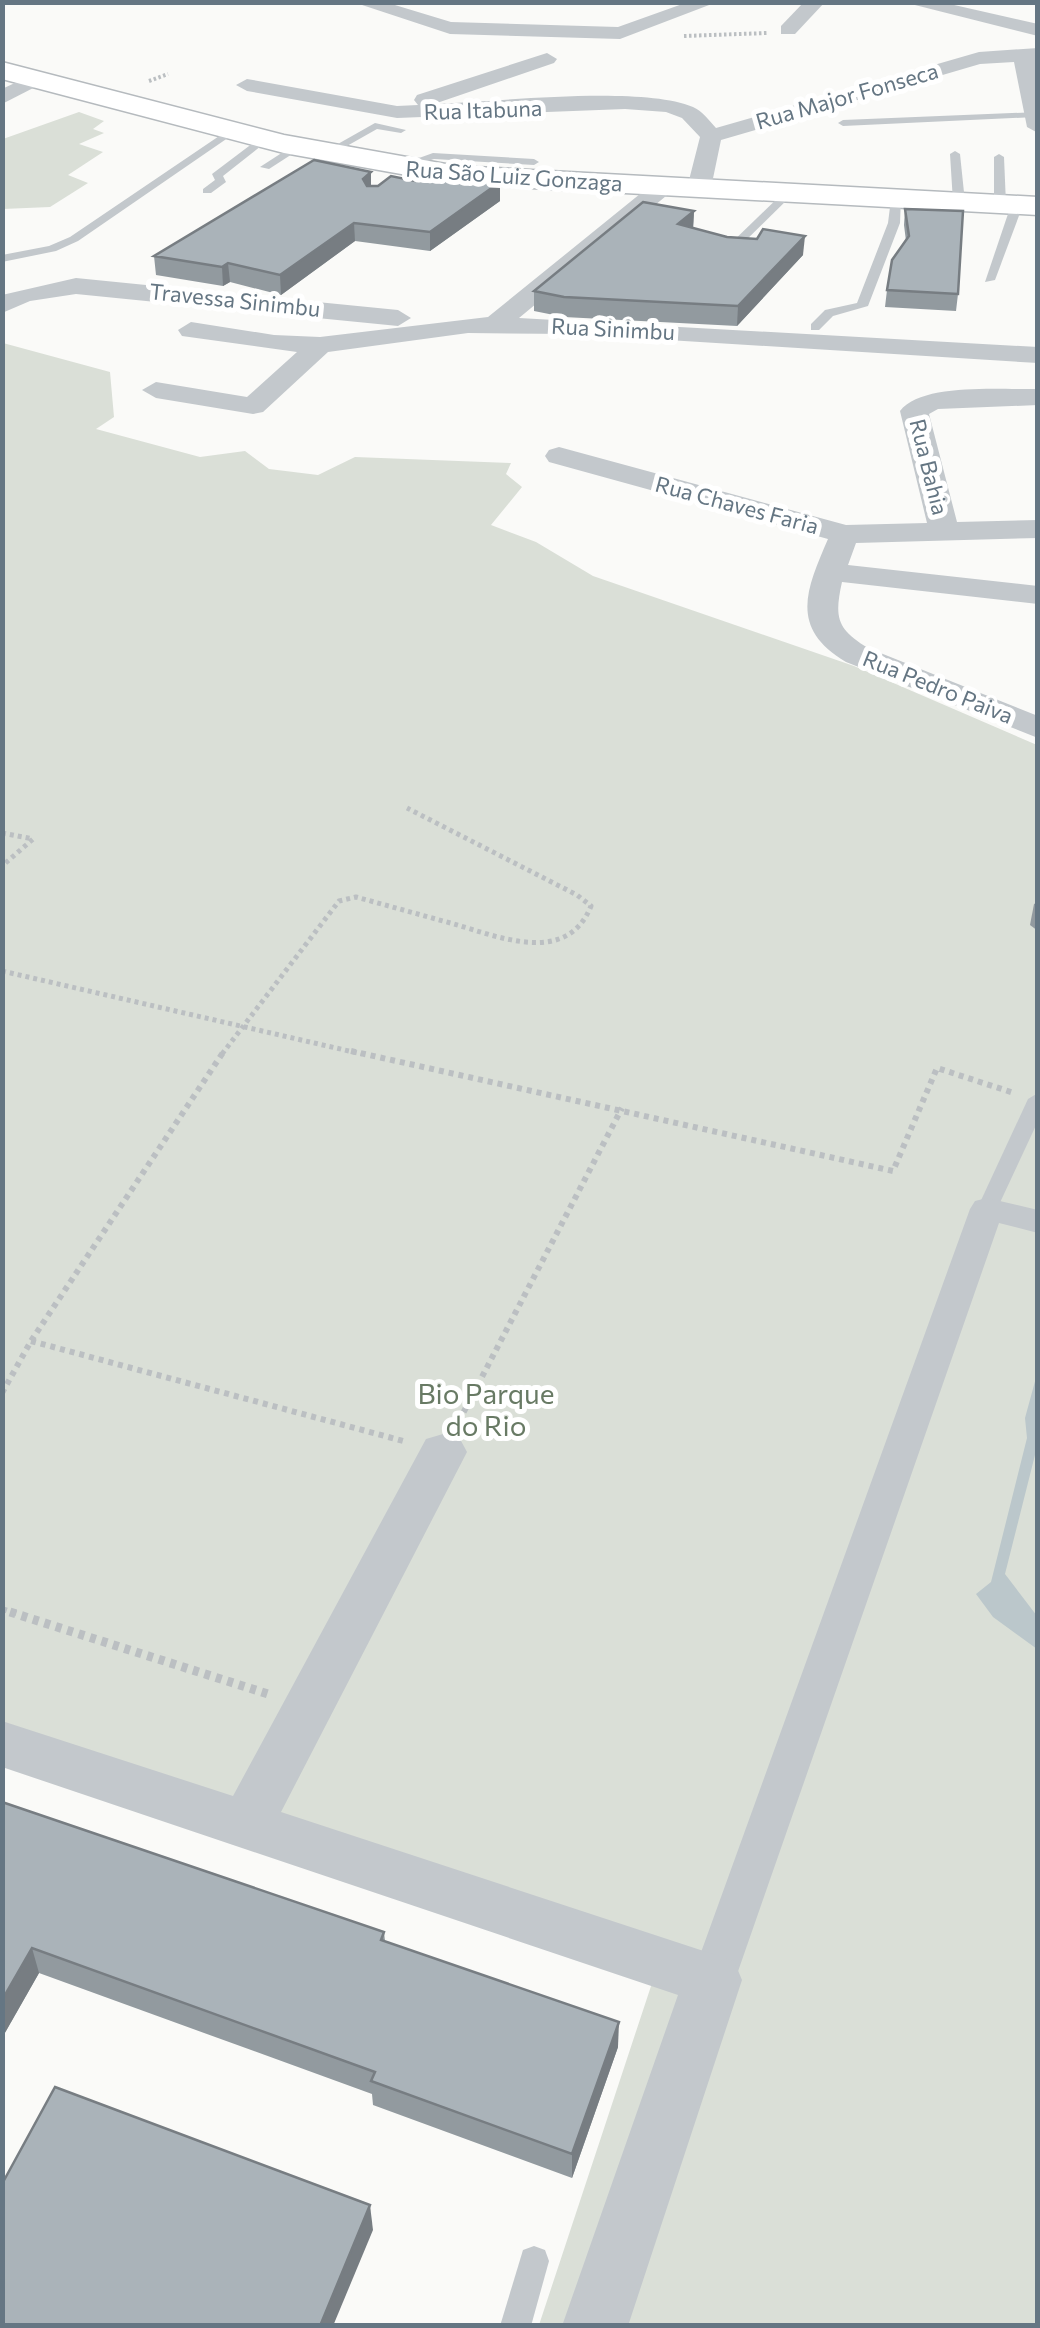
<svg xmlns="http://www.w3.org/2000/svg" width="1040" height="2328" viewBox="0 0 1040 2328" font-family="Commissioner,sans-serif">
	<rect width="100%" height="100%" fill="#fafaf8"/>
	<g fill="#dadfd7">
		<path d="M79,112L104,121L93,129L104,133L79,144L103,152L68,175L88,183L50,207L3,209V139Z"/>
		<path d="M3,343L110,372L114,417L96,429L200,457L245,451L269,469L318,475L355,457L511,463L506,474L522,487L491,525L536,542L593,576L854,666L1037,745V2325H539L656,1971L3,1765Z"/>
	</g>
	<path fill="#bbc7cb" d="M1037,1374V1447L1005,1574L1037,1616V1649L993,1617L976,1594L991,1582L1027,1438L1025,1418Z"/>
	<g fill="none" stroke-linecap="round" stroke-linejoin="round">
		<defs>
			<path id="primary" d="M2,62L284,135L457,166L1038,197V215L457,184L284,153L2,79Z"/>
		</defs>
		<use href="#primary" stroke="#b5babe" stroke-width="3"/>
		<g stroke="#bbbfc2" stroke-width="4" stroke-dasharray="2.5 2.5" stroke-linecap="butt">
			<path d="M684,36L767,33"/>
			<path d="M149,81L168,74"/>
		</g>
		<g stroke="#bbbfc2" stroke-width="5" stroke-dasharray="4 4" stroke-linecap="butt">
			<path d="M2,833L33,839L2,866"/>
			<path d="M2,971L362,1054"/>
			<path d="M222,1054L339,901L356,897C389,906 421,915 454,924C499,937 567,966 591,906L577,895L407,808"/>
		</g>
		<g stroke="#bbbfc2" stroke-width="6" stroke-dasharray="5 5" stroke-linecap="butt">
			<path d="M351,1051L893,1171L937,1068L1014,1093"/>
			<path d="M31,1341L407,1442"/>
			<path d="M2,1393L31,1341L224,1051"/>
			<path d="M459,1421L622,1108"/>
			<path d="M2,1609L18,1614"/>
		</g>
		<path stroke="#bbbfc2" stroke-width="9" stroke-dasharray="6 6" stroke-linecap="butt" d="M10,1612L268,1694"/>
		<g fill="#c3c8cc" fill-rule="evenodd">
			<path d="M1038,112L1035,117L843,126L838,123L843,120Z"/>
			<path d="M375,123L406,130L401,133L377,129L331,155L322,153Z"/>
			<path d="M231,128L235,133L78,241L56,251L2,262V255L49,246L70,237Z"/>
			<path d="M261,137L270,139L223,176L226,182L211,193H203V189L215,180L212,174Z"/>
			<path d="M294,145L303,147L269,169L260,167Z"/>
			<path d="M955,151L960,154L965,202L959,205L953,202L950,154Z"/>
			<path d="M433,153L534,159L539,162L534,165L434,159L399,170L394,167Z"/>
			<path d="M999,154L1004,157L1006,204L1000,207L994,204V157Z"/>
			<path d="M785,191L794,193L734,252H726V248Z"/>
			<path d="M896,196L901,199L900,223L868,306L833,316L819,330H811V324L825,310L857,303L888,223L891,199Z"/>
			<path d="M1017,202L1023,205L995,280L985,282L1011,205Z"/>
			<path d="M1038,1093V1121L997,1209L994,1214H980L977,1209L1028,1099Z"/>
			<path d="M534,2246L545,2250L549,2261L531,2326H500L523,2250Z"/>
		</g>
		<path fill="#c3c8cc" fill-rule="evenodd" d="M987,1198L1038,1210V1233L999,1223L735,1980L729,1995L713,2001L697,1995L691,1980L970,1209L975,1201Z"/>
		<g fill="#c3c8cc" fill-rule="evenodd">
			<path d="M353,2H385L451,22L618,27L688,2H717L620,39L450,34Z"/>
			<path d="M804,2H825L795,34H781V26Z"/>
			<path d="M903,2H941L1038,24V36Z"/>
			<path d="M1038,48V133L1027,127L1014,62L980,64L721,140L711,188L699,195L687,188L700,137L682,118L666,112L625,109L397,118L247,91L236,85L247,79L397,106L418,105L414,100L417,95L547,53L557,59L554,63L434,104C497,102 639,85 693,107C702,111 709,120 716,128L979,52Z"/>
			<path d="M36,73L43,75L46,79L43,83L2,104V89Z"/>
			<path d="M664,179L672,181L676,186L672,191L519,318L1038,347V363L572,334L468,333L328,352L263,412L253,414L156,398L142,390L156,382L247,397L297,352L182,336L178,330L191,322L274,335L320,337L488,317L656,181Z"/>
			<path d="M76,278L398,310L411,318L398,326L76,294L30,301L2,313V295Z"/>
			<path d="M1038,389V405L938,409L929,414L957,522L1038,520V538L856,543L848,565L1038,586V604L842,582C834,618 837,629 868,648L1038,716V738L846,662C789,628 806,590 828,539L549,462L545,456L549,450L559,447L846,525L927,523L900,411C922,382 1003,390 1038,389Z"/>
			<path d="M443,1434L460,1439L467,1452L281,1812L734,1961L742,1980L628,2326H562L678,1995L2,1767V1721L233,1796L426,1439Z"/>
		</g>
		<use href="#primary" fill="#fff" fill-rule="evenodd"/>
	</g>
	<g fill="#929a9f">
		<path d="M371,172V186L415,181L500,182V201L430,251L355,241L281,295L230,282L223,286L156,275L154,256Z"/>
		<path d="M905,209L958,294L956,311L885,307L887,290L906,241L904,225Z"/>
		<path d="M694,211L693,228L803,255L737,326L564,317L534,311V291Z"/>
		<path d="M1038,902V931L1030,925L1034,904Z"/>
		<path d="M2,1802L384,1932L385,1941L618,2047L572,2178L373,2105L372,2094L39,1973L2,2038Z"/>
	</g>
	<g fill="#777d82">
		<path d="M371,172V190L364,197L363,179Z"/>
		<path d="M500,182V201L430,251V232Z"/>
		<path d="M694,211L693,230L678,224Z"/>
		<path d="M354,223L355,241L281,295L280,275Z"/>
		<path d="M805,236L803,255L737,326L738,306Z"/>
		<path d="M228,263L230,282L223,286L222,267Z"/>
		<path d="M32,1948L39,1973L2,2038V2000Z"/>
		<path d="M619,2022L618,2047L572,2178V2154Z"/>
		<path d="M370,2205L373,2230L333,2326H320Z"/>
	</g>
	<g fill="#aab3b9" stroke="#777d82" stroke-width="2.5">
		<path d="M314,160L371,172L363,179L367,186H378L391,176L415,181L425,174L500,182L430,232L354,223L280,275L228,263L222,267L154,256Z"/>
		<path d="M643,202L694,211L678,224L727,237L757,239L763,229L805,236L738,306L564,297L534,291Z"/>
		<path d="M905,209L963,211L958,294L887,290L892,260L909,236Z"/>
		<path d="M2,1802L384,1932L381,1940L619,2022L572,2154L371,2081L375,2072L32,1948L2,2000Z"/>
		<path d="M55,2087L370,2205L320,2326H2V2184Z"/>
	</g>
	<g text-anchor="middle" stroke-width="10" stroke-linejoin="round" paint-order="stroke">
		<g font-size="22" fill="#657683" stroke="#fff">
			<text transform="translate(847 96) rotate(-16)" y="8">Rua Major Fonseca</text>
			<text transform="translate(483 110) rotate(-2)" y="8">Rua Itabuna</text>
			<text transform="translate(514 176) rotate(4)" y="8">Rua São Luiz Gonzaga</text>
			<text transform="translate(235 300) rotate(6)" y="8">Travessa Sinimbu</text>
			<text transform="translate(613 329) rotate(3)" y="8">Rua Sinimbu</text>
			<text transform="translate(929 467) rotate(76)" y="8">Rua Bahia</text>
			<text transform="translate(737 505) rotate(15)" y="8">Rua Chaves Faria</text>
			<text transform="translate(938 687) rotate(22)" y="8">Rua Pedro Paiva</text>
		</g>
		<g font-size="28" fill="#687a64" stroke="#fff">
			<text x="486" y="1404">Bio Parque<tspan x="486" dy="32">do Rio</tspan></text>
		</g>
	</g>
	<rect width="1040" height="2328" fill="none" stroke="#657683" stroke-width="10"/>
</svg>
